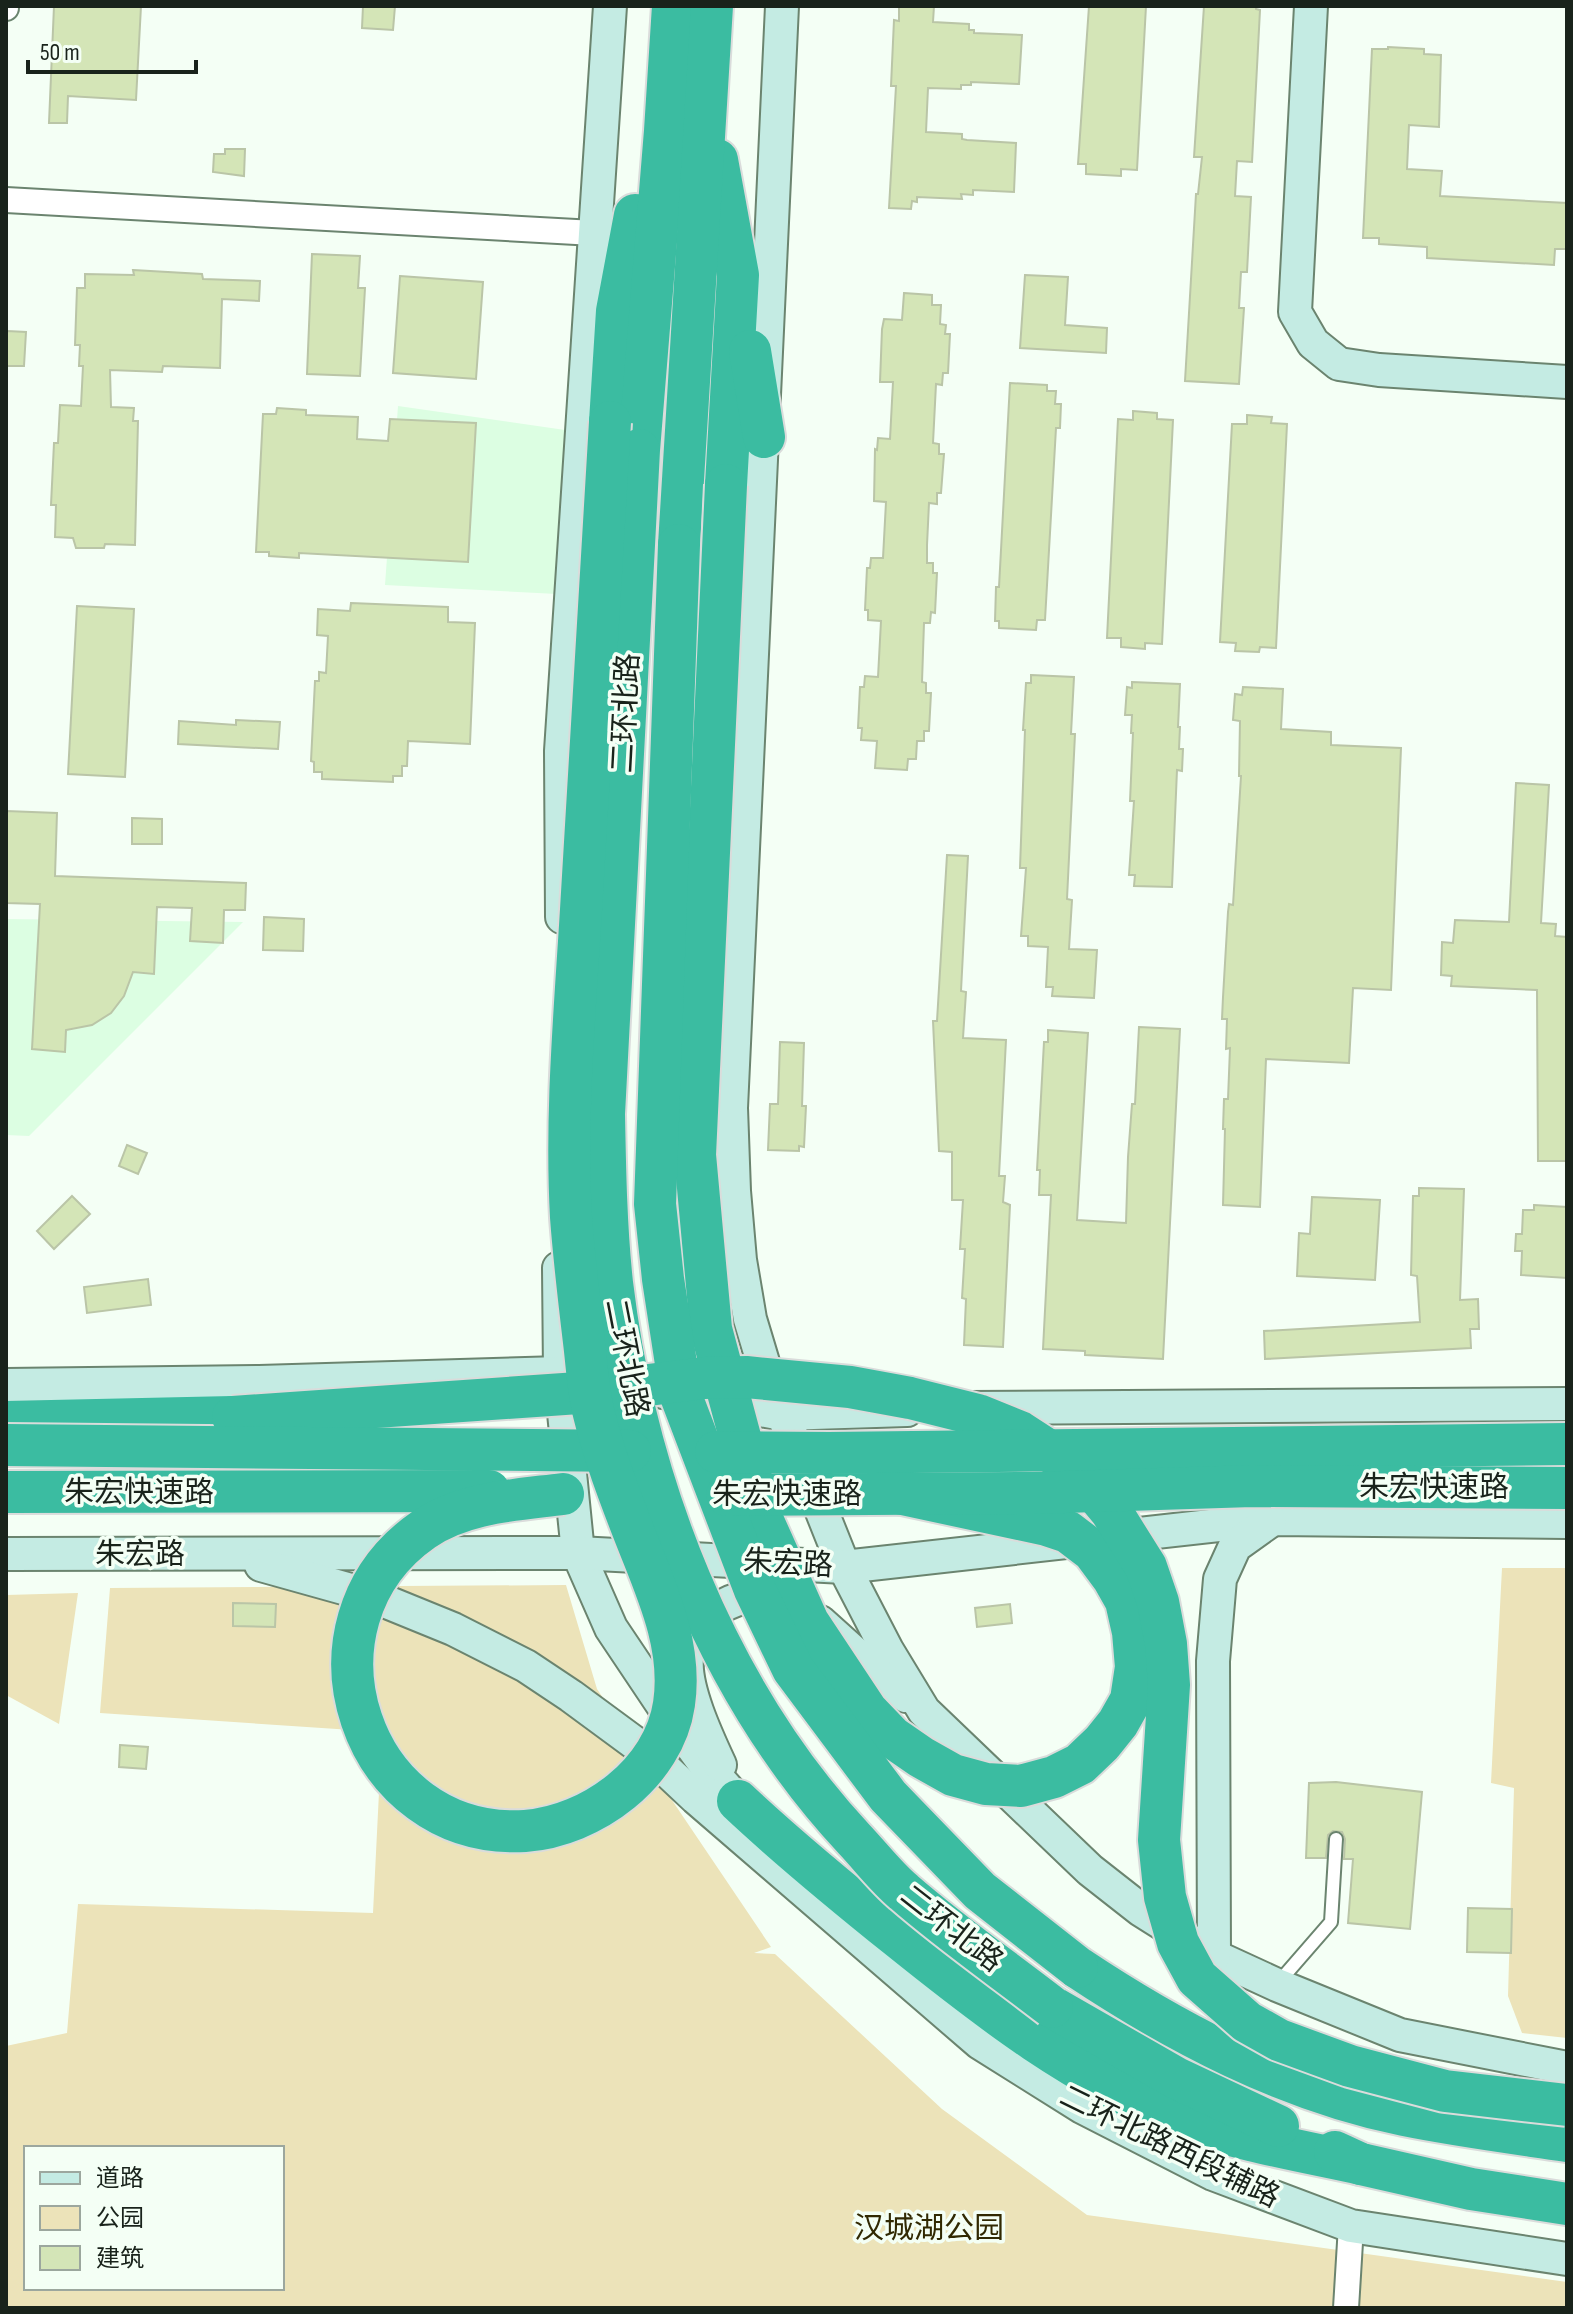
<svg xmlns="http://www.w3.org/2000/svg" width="1573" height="2314" viewBox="0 0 1573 2314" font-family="'Sofia Sans Condensed','Noto Sans SC',sans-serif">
	<rect width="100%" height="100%" fill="#f4fff5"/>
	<g fill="#dcfee2">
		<path d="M398,406L565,430L557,594L385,585Z"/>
		<path d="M6,919L243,922L29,1136L6,1135Z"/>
	</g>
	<g fill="#ece3b9" fill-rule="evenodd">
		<path d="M1502,1568H1567V2038L1522,2033L1508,1996L1514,1788L1491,1783Z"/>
		<path d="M566,1585L597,1689L771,1947L754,1953L775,1954L942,2109L1087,2215L1567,2282V2308H6V2046L67,2033L78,1904L373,1913L382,1732L100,1713L110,1588ZM26,2148H282V2288H26Z"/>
		<path d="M78,1593L59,1724L6,1695V1595Z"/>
	</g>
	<g fill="#d4e5b7" stroke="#bac5a7" stroke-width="2">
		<path d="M54,6H141L136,100L68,96L67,123H49Z"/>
		<path d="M363,6H395L393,30L362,28Z"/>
		<path d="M899,6H934L933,22L969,24V30H974V33L1022,35L1019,84L971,82V85H961V89L928,88L926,132L962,134V139L967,140L1016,143L1014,192L973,190V195L961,194L962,199L917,197V202L912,201L911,209L889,208L896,86H891L894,20L899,21Z"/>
		<path d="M1089,6H1146L1137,170L1121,169V176L1086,174V164H1078Z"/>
		<path d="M1204,6H1256V9L1260,10L1252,162L1237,161L1235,196L1251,197L1247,272H1241L1239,308H1244L1239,384L1185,381L1196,194H1198L1202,157H1194Z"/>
		<path d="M1388,47L1424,49V54L1441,55L1439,127L1409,125L1407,169L1442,171L1440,196L1567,203V249H1555L1554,265L1427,258V247L1379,244V238H1363L1372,49H1388Z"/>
		<path d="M225,149H245L244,176L213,172L214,154H225Z"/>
		<path d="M312,254L360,256L358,288H365L360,376L307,374Z"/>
		<path d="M133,270L202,274L203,279L260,281L259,301L222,299L220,368L163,366L162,372L110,370L111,407L134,408L133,421H138L135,545L105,544L104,548H76L73,538L55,537L56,505H51L54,443H58L60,405L81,406L83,366H79L80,345H75L77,288H85V274L134,275Z"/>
		<path d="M1025,275L1068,277L1065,325L1107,328L1106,353L1020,348Z"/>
		<path d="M400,276L483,282L476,379L393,373Z"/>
		<path d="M904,293L932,295V305H941L940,324L946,325L945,334H950L948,373H943L942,385L936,384L933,443L939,444V454H944L941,493H937V504L929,503L927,545V563H933V573H937L935,613L931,612L930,623H924L922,682L926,683V693H931L929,731H924V741H917L916,759H908L907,770L875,768L877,741L861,740L862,728H858L860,687H864L865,676L878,677L881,621L868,620V610H865L867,568H870L871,558H883L886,502L874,501L875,449L877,450L878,438L890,439L893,382H880L882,329L884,319L902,320Z"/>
		<path d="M7,331L26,332L24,366H6Z"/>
		<path d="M1010,383L1047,385V391H1056L1055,404H1061L1060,428H1056L1045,620H1037L1036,630L999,628V621H995L996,587H999Z"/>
		<path d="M277,408L306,410V415L358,417L357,439L388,441L390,419L476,423L468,562L299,553V558L269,556V552H256L263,414H276Z"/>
		<path d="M1133,411L1157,413V419L1173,420L1162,644L1145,643V649L1121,647V638H1107L1118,419L1133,420Z"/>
		<path d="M1247,415L1272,417L1271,423L1287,424L1276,648L1260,647L1259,652L1235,651L1236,643L1220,642L1232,424H1247Z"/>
		<path d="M351,603L448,607V622L475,623L470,744L408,741L407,766H402V776H393V782L322,779V772H314V762L311,761L315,681H319V672L326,673L328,636L317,635L318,609L350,611Z"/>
		<path d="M77,606L134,609L125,777L68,774Z"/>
		<path d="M1031,675L1074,677L1071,734H1075L1067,899L1072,900L1069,949L1097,950L1094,998L1052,996L1053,987H1046L1048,947L1028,946V936H1021L1026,868H1020L1025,730H1023L1026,683H1031Z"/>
		<path d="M1132,682L1180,684L1178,727H1180L1179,749H1183L1182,771L1177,770L1172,887L1134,886L1135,875H1129L1134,801H1130L1133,733H1131L1132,715H1125L1127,687L1132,688Z"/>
		<path d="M1243,687L1283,689L1281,729L1331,732V745L1401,748L1391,990L1353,988L1349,1063L1266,1059L1260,1207L1223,1205L1225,1129H1223L1224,1099H1228L1230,1048L1226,1049L1227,1019H1222L1223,997L1228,912L1229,904L1233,905L1241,776H1239L1240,721L1233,720L1235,694L1242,695Z"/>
		<path d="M236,720L280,722L278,749L178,744L179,721L236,725Z"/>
		<path d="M1516,783L1549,785L1541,923L1556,924L1555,936L1567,937V1161H1538L1537,990L1451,986L1452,976L1441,975L1442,942L1453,943L1455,920L1509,922Z"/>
		<path d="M6,811L57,813L55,876L246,883L245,910H224L223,943L190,941L192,908L157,907L154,974L133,972L124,996L111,1013L92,1025L66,1030L65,1052L32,1049L40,904L6,903Z"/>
		<path d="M132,818L162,819V844H132Z"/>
		<path d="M947,855L968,856L961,991L966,992L963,1038L1006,1040L999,1176H1005L1003,1202L1010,1205L1003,1347L964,1345L966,1299L962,1298L965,1249H960L963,1200H952V1152L939,1151L933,1021H937Z"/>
		<path d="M264,917L304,919L303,951L263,950Z"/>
		<path d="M1139,1027L1180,1029L1163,1359L1085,1355V1351L1043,1349L1051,1195H1039L1040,1170H1037L1044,1042H1048V1030L1088,1033L1077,1220L1126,1223L1128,1157L1132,1104H1135Z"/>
		<path d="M780,1042L804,1043L802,1106H806L804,1147L799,1146V1151L768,1150L770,1104H778Z"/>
		<path d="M127,1145L147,1153L138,1174L119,1166Z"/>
		<path d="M1419,1188L1464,1189L1460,1300L1478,1299L1479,1329H1470L1471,1348L1265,1359L1264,1331L1420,1322L1417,1276L1411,1275L1413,1196H1419Z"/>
		<path d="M72,1196L90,1214L54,1249L37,1231Z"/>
		<path d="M1312,1197L1380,1200L1375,1280L1297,1276L1299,1233L1310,1234Z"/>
		<path d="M1534,1205L1567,1207V1278L1521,1275L1522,1251H1515L1516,1234H1522L1523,1210H1534Z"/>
		<path d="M148,1279L151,1305L87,1313L84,1287Z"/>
		<path d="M233,1603L276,1604L275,1627L233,1626Z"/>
		<path d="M1010,1604L1012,1623L977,1627L975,1608Z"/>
		<path d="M120,1745L148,1747L146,1769L119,1767Z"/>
		<path d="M1336,1782L1422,1792L1410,1929L1348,1923L1353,1859H1344L1345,1839L1342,1832L1333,1831L1328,1835L1326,1858H1306L1309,1783Z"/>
		<path d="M1468,1908L1512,1909L1511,1953L1467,1952Z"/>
	</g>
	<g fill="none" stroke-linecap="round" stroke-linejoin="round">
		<defs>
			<path id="lane" d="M1278,1983L1331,1922L1336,1839"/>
			<g id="street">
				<path d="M6,8V6"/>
				<path d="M6,200L594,233"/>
				<path d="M1346,2308L1351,2226"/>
			</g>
			<g id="secondary">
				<path d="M782,6L731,1108L734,1191L740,1260L750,1319L765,1369L844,1567L887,1650L924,1711L1090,1870L1141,1910L1214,1956L1277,1985L1400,2035L1567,2068"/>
				<path d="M1311,6L1295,312L1313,343L1339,364L1379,370L1567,382"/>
				<path d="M562,917L561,751L610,6"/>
				<path d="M559,1268L560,1373L578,1553L611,1628L674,1722L704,1763L738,1801"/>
				<path d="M6,1385L259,1382L560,1373L578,1376"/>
				<path d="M663,1392L782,1414L907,1410"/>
				<path d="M969,1408L1567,1404"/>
				<path d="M6,1554L578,1553L844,1567L1273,1519L1567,1522"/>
				<path d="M261,1565L372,1596L453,1629L526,1666L571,1696L647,1752L696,1798L980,2043L1082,2107L1213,2174L1351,2226L1567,2259"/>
				<path d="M820,1622L879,1675L906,1696"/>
				<path d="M720,1765C707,1737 684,1688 687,1658C688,1646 695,1634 703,1625C724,1598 746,1593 780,1600"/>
				<path d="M1214,1956L1213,1661L1220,1579L1235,1546L1270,1521"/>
			</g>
			<g id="highway">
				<path d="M717,160L738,275L726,485"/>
				<path d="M750,351L764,437"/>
				<path d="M610,422L617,311L635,215"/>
				<path d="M639,450L665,131L673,6"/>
				<path d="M679,545L712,6"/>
				<path d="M6,1422L233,1417"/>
				<path d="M738,1801C790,1850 844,1894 900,1939C987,2009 1078,2080 1184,2120C1241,2141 1302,2151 1361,2164"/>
				<path d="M1077,1967C1176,2033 1286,2091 1404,2115C1458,2126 1513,2133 1567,2141"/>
				<path d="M1052,2007L1176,2078L1278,2126"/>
				<path d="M1335,2152L1361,2164L1471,2189L1567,2204"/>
			</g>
		</defs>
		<use href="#lane" stroke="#6b846f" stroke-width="16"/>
		<use href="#street" stroke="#6b846f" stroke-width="28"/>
		<use href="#secondary" stroke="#6b846f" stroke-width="36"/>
		<use href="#highway" stroke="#dadcdb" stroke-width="46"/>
		<use href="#lane" stroke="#fff" stroke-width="12"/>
		<use href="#street" stroke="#fff" stroke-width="24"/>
		<use href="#secondary" stroke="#c4ebe3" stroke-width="32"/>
		<use href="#highway" stroke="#3bbca1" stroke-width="42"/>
		<defs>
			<g id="highway-bridge">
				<path d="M639,450L604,1114C605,1170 606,1227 612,1283C636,1483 716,1691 854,1839C871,1857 886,1877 904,1892C951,1933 1003,1969 1052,2007"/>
				<path d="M726,485L695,1155L711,1329L762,1519L808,1622L867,1711L892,1737L921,1757L953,1775L986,1784L1021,1786L1054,1777L1080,1764L1102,1743L1118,1723L1131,1700L1136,1667L1133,1632L1126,1601L1113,1578L1093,1551L1068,1532L1047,1525L898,1493"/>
				<path d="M679,545L655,1204L663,1279L681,1396L755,1590L793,1669L888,1796L980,1891L1077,1967"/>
				<path d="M233,1417L593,1392L704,1378L746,1377L850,1387L910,1398L978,1415L1020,1432L1057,1456L1086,1481L1111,1511L1146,1567L1158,1602L1166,1644L1169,1685L1159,1840L1165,1897L1178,1943L1197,1978L1247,2022L1279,2040L1350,2066L1445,2091L1567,2105"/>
				<path d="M6,1445L630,1451"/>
				<path d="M716,1452L829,1453L1567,1444"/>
				<path d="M6,1492L489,1491"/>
				<path d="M563,1494C516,1500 463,1502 423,1530C288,1624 360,1841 525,1831C592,1826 664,1773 674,1704C683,1644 655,1587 634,1533C619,1494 604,1455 594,1414C588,1391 587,1366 584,1342C579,1300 574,1258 571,1217C565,1109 576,1000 582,893C591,736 600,579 610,422"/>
				<path d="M727,1495L1033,1493L1252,1486L1567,1488"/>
			</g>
		</defs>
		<use href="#highway-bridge" stroke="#dadcdb" stroke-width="46" stroke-linecap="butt"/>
		<use href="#highway-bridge" stroke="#3bbca1" stroke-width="42"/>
	</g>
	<g text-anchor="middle" stroke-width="7" stroke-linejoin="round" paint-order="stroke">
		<g font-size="30" fill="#19231b" stroke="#f4fff5">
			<text transform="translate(625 713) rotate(-87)" y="10">二环北路</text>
			<text transform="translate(627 1358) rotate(79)" y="10">二环北路</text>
			<text x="1434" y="1497">朱宏快速路</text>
			<text x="139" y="1502">朱宏快速路</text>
			<text x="787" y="1504">朱宏快速路</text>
			<text x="140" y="1564">朱宏路</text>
			<text transform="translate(788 1563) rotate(3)" y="10">朱宏路</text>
			<text transform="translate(952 1928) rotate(38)" y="10">二环北路</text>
			<text transform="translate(1170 2146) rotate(26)" y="10">二环北路西段辅路</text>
		</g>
		<g font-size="30" fill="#312902" stroke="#f4fff5">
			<text x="929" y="2238">汉城湖公园</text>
		</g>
	</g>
	<rect width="1573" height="2314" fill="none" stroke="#19231b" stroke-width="16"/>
	<rect x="24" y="2146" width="260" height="144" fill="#f4fff5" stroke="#9ca79e" stroke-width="2"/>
	<rect x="40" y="2172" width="40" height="12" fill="#c4ebe3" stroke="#9ca79e" stroke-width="2"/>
	<text x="96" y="2186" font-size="24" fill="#19231b">道路</text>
	<rect x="40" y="2206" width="40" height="24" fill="#ece3b9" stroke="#9ca79e" stroke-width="2"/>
	<text x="96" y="2226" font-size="24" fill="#19231b">公园</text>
	<rect x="40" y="2246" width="40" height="24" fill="#d4e5b7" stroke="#9ca79e" stroke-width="2"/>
	<text x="96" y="2266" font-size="24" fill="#19231b">建筑</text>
	<path d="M28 60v12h168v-12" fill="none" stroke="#19231b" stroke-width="4"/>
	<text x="40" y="60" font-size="24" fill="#19231b" stroke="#f4fff5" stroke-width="6" paint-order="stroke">50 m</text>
</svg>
